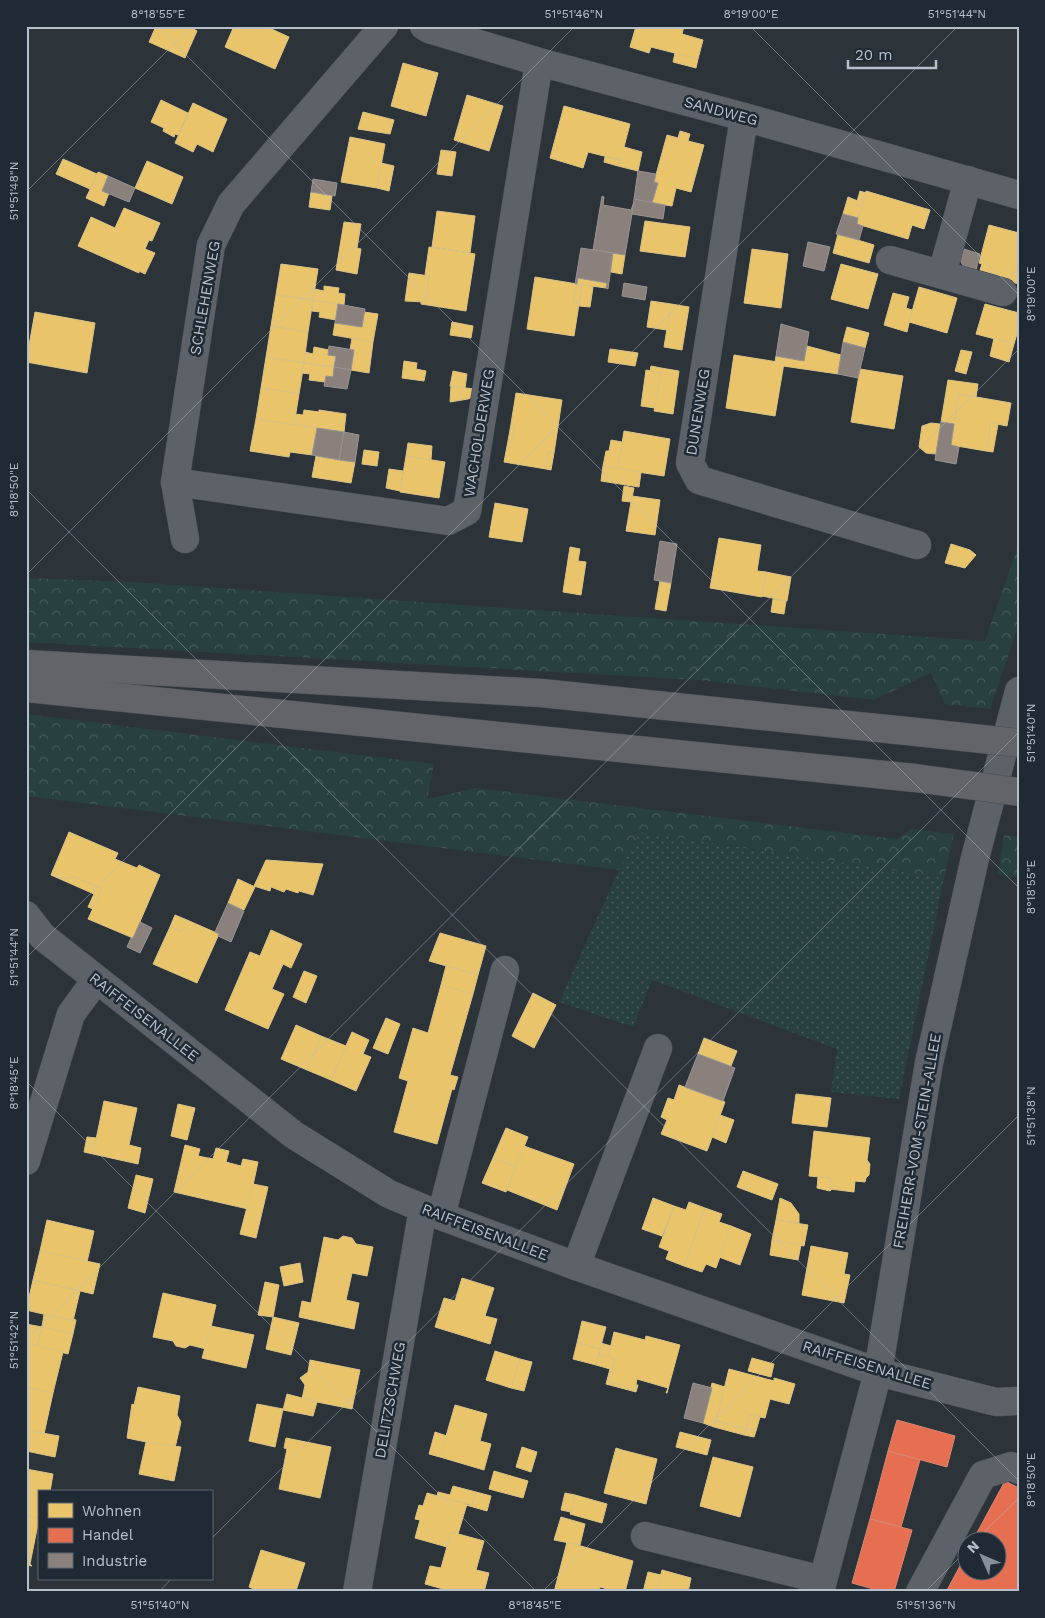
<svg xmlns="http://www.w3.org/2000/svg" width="1045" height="1618" viewBox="0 0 1045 1618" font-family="'Work Sans',sans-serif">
	<defs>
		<pattern id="grass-dots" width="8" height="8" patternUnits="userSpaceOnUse" patternTransform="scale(1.25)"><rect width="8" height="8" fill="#294040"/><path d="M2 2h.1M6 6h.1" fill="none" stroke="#465a5a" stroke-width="1.8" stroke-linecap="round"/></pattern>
		<pattern id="forest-crowns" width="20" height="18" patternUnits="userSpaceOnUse" patternTransform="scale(1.25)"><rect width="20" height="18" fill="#294040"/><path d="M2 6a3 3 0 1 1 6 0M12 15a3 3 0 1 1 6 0" fill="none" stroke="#465a5a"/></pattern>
	</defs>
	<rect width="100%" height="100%" fill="#2c3339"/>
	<path fill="url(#grass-dots)" d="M640,832L944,878L899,1099L831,1092L837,1049L652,980L633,1027L559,1002L619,870Z"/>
	<g fill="url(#forest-crowns)">
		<path d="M1019,543V624L990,709L945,704L931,673L874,700L699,680L26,642V578L132,582L985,641Z"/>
		<path d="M26,714L434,764L427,799L476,788L897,839L911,829L954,834L944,878L640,832L619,870L26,796Z"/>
		<path d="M1004,835L1019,837V878L998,874Z"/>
	</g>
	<g fill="#e9c46a" stroke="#dac387">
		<path d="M156,26H196L194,29L197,31L185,58L149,42Z"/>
		<path d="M234,26H265L289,37L275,69L225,47Z"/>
		<path d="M636,26H684L682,34L703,40L698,59L651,47L649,53L630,47Z"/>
		<path d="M675,53L698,59L696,68L673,62Z"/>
		<path d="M403,63L438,73L426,116L391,106Z"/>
		<path d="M467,95L503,106L489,151L454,140Z"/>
		<path d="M161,100L188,113L178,135L175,134L174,137L163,131L164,128L151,122Z"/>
		<path d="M193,103L227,119L213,152L197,144L193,152L175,143Z"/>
		<path d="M564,106L630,124L624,147L642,152L638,171L618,166L620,160L588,152L583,168L550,158Z"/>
		<path d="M363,112L394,120L390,134L358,129Z"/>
		<path d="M680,131L690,134L688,141L704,145L691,192L676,188L672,206L652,203L658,183L654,182L667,135L678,138Z"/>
		<path d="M350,137L385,144L377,188L341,182Z"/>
		<path d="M441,150L456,152L452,176L437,174Z"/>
		<path d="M605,157L620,160L618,166L604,162Z"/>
		<path d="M63,159L97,174L90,189L56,174Z"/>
		<path d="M147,161L183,177L172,204L135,188Z"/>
		<path d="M381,163L394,166L389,191L377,188Z"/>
		<path d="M98,172L108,176L102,191L109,193L104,206L86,198Z"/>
		<path d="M860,191L866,193L862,206L856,205Z"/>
		<path d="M866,191L930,210L924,229L912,225L908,239L857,224Z"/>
		<path d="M311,192L332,196L330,210L309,207Z"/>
		<path d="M848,197L858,201L856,205L862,206L858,218L843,214Z"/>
		<path d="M124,208L160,223L152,241L149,240L145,249L155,253L145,274L139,271V273L78,246L91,217L115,228Z"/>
		<path d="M437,211L475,216L470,253L432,247Z"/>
		<path d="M645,221L690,227L685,257L640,251Z"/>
		<path d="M344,222L361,224L357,248L361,249L357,274L336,270Z"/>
		<path d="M989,225L1019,233V259L1015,273L1013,272L1011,282L996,278L997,275L980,270L982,264L979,263Z"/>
		<path d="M838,234L874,245L869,263L833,253Z"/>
		<path d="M429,247L475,254L466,311L421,304V301L425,302L429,276L425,275Z"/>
		<path d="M752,249L788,254L781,308L744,303Z"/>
		<path d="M613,253L625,255L622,274L611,272Z"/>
		<path d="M1019,259V284L1011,282L1013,272L1015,273Z"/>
		<path d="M281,264L318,269L313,300L276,295Z"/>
		<path d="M841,264L878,274L868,309L831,299Z"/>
		<path d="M409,273L429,276L425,302L405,301Z"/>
		<path d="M535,277L577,284L573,303L579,304L574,336L527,329Z"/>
		<path d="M578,278L607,283L606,288L577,284Z"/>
		<path d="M577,284H582L579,304L573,303Z"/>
		<path d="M582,284L593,287L590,307L579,306Z"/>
		<path d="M324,286L339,288L338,293L345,294L344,305L313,300L315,289L324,291Z"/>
		<path d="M919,287L957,298L947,333L909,322Z"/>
		<path d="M893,293L909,297L906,308L912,310L907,332L884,325Z"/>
		<path d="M276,295L313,300L308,332L271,326Z"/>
		<path d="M313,300L338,304L336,320L319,317L320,312L312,311Z"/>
		<path d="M651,301L671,304L667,330L647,327Z"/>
		<path d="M671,304L689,307L682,350L664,347Z"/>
		<path d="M985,304L1019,313V327L1014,344L976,334Z"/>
		<path d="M35,312L95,323L87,373L26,362Z"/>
		<path d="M364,312L378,314L373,342L333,335L335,323L362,327Z"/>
		<path d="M452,322L473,326L471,338L450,335Z"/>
		<path d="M271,326L308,332L304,363L266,357Z"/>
		<path d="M847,327L869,333L865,348L843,342Z"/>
		<path d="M352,338L373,342L369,373L351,370L354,350H350Z"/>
		<path d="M994,338L1014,344L1009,362L990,356Z"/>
		<path d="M807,346L841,355L838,374L783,366L784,363L775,362L776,356L804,361Z"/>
		<path d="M314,347L329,350L328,355L336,356L334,367L304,363L305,352L313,354Z"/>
		<path d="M610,349L638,353L635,366L608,362Z"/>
		<path d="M961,350L972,352L966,374L955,371Z"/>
		<path d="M734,355L784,363L775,416L726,408Z"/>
		<path d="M266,357L304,363L299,394L261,388Z"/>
		<path d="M404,361L417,363L416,369L426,371L424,381L402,378Z"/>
		<path d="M304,363L334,367L333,377L326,376L325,382L309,380L310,374L302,373Z"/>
		<path d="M651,366L661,368L660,373L650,371Z"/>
		<path d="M661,368L679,371L673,414L654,411Z"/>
		<path d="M860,369L903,376L894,429L851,422Z"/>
		<path d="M646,370L660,373L655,408L641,406Z"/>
		<path d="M453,371L467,374L465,388L450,386Z"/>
		<path d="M948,380L978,384L976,397L959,394L954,424L941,422Z"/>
		<path d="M451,386L474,389L473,397L468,399L450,402Z"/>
		<path d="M261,388L299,394L294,425L256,419Z"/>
		<path d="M516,393L562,400L554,453L548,452L546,469L504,462L508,441L512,442L515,425L511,424Z"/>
		<path d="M959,394L1011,403L1007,426L991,423L986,451L951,445Z"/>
		<path d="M304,410L319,412V410L346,414L344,432L294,425L295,414L303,415Z"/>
		<path d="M256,419L317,428L312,455L290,452L289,457L250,451Z"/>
		<path d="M931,423L940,424L936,454L926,453L919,447L922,426Z"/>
		<path d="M991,423L998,424L993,452L986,451Z"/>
		<path d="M511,424L515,425L512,442L508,441Z"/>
		<path d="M624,431L670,439L664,476L618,469Z"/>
		<path d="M611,440L622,442L618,469L603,466L606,451H609Z"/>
		<path d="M408,443L432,446L431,460L406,456Z"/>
		<path d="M364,450L379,452L377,466L362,464Z"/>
		<path d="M548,452L554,453L551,470L546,469Z"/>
		<path d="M316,456L355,462L351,483L312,477Z"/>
		<path d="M406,456L445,462L439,498L400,492Z"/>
		<path d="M603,466L641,472L639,487L601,481Z"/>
		<path d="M389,469L403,471L400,491L386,488Z"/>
		<path d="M624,486L634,488L631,502L622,501Z"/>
		<path d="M632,496L660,500L655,535L626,531Z"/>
		<path d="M495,503L528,509L522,542L489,537Z"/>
		<path d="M719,538L761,545L757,571L766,572L762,597L710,588Z"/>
		<path d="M951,544L970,550L976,555L965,568L945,563Z"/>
		<path d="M570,547L580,549L578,561L586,562L581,595L563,592Z"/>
		<path d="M766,572L791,577L787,601L762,596Z"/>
		<path d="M660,581L671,583L666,611L655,609Z"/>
		<path d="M773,599L786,601L784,614L771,612Z"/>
		<path d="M69,832L118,853L115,859L137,868L139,865L160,875L133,938L88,919L102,889L72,876L71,878L65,879L56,876L53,870Z"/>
		<path d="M266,860L323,864L313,895L299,891L298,893L286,889L284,892L271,887L270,891L254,886Z"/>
		<path d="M53,870L56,876L65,879L71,878L72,876L102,889L93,909L88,907L94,894L51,875Z"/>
		<path d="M238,879L255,887L244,910L228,903Z"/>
		<path d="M175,915L187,920L182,932L170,927Z"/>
		<path d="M187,920L219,934L197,983L153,964L170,927L182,932Z"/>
		<path d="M271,930L302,944L291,968L283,964L272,989L284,994L268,1029L225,1010L250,952L260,956Z"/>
		<path d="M440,933L486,946L478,975L429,961Z"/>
		<path d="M446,966L478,975L473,994L441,985Z"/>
		<path d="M304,971L317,976L306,1003L293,997Z"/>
		<path d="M441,985L473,994L450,1075L458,1077L454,1090L452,1089L437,1144L394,1132L408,1081L399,1078L413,1028L428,1033Z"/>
		<path d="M533,993L556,1005L534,1048L512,1036Z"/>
		<path d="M386,1018L400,1024L388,1054L373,1048Z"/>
		<path d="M296,1025L321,1036L307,1070L281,1059Z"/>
		<path d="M352,1032L369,1040L363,1054L371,1057L356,1091L331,1080Z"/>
		<path d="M321,1036L346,1046L331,1080L307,1070Z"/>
		<path d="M704,1038L737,1051L731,1066L698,1054Z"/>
		<path d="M679,1085L725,1102L707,1151L661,1134L667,1120L661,1117L668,1098L674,1100Z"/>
		<path d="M796,1094L831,1098L827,1127L792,1123Z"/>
		<path d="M104,1101L137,1108L129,1145L141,1148L138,1164L93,1154Z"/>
		<path d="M178,1104L195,1108L187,1140L171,1136Z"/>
		<path d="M720,1115L734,1120L726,1143L712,1137Z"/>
		<path d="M506,1128L528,1137L516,1167L493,1158Z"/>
		<path d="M814,1131L870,1138L867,1160L870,1164L869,1175L866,1178L865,1182L855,1181L854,1192L830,1189L831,1178L809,1176Z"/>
		<path d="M87,1137L97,1138L93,1154L84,1152Z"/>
		<path d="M185,1145L200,1149L198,1156L213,1159L216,1148L229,1151L226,1162L241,1166L243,1159L258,1162L248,1209L174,1192Z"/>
		<path d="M524,1146L574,1164L557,1210L507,1190Z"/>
		<path d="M493,1158L516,1167L506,1192L482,1183Z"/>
		<path d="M743,1171L778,1184L772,1200L737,1187Z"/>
		<path d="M136,1175L153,1179L145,1213L128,1208Z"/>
		<path d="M818,1177L831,1178L830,1189H832L830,1191L817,1188Z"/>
		<path d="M253,1184L268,1187L256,1238L240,1234Z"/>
		<path d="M653,1198L674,1206L662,1236L642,1229Z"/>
		<path d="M780,1198L791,1203L799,1214V1223L776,1220Z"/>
		<path d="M689,1202L705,1208L684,1266L666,1259L669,1251L659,1247L674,1206L686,1210Z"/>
		<path d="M705,1208L722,1214L719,1222L731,1226L716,1268L706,1264L702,1272L684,1266Z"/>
		<path d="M47,1220L94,1231L87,1262L40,1251Z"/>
		<path d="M776,1220L808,1225L804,1246L772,1240Z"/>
		<path d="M731,1226L751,1234L740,1265L719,1257Z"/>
		<path d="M343,1236L352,1238L356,1244L373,1247L367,1276L352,1273L346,1300L359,1303L354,1329L299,1317L302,1301L311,1303L324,1237L338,1240Z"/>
		<path d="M772,1240L801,1245L798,1260L770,1255Z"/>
		<path d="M811,1246L848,1253L844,1274L850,1275L844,1303L802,1295Z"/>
		<path d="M40,1251L100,1264L93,1294L33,1280Z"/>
		<path d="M300,1263L303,1282L284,1286L280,1267Z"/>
		<path d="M462,1278L494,1288L485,1316L497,1319L490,1344L435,1327L444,1298L455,1301Z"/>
		<path d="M33,1280L80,1291L73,1321L26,1310Z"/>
		<path d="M265,1282L279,1285L273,1317L258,1315Z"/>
		<path d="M163,1293L216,1305L206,1349L190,1345L185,1348L176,1346L173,1341L153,1337Z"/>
		<path d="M44,1314L73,1321L74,1319L76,1320L73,1334L42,1327Z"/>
		<path d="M273,1317L299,1323L291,1355L266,1349Z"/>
		<path d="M582,1321L606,1327L600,1349L577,1343Z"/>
		<path d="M26,1324L42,1327L37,1346L26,1343Z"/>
		<path d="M211,1326L254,1335L246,1368L202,1358Z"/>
		<path d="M42,1327L73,1334L68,1354L37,1346Z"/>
		<path d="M614,1332L645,1340L646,1336L680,1345L667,1393H666L668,1388L637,1379L635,1390L609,1382L615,1359L608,1357Z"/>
		<path d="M26,1343L63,1352L53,1393L26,1387Z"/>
		<path d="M577,1343L600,1349L596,1365L573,1359Z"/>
		<path d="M601,1343L611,1346L608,1357L599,1354Z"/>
		<path d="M495,1351L520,1359L511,1388L486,1380Z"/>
		<path d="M599,1354L615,1359L609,1382L635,1390L636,1385H638L636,1392L606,1384L610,1369L596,1365Z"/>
		<path d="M752,1358L774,1364L771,1377L748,1371Z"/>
		<path d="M520,1359L532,1362L524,1391L511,1388Z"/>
		<path d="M310,1360L360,1370L352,1409L302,1399L305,1385L300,1378L308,1372Z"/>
		<path d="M729,1369L774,1381V1378L795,1384L789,1404L770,1399L765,1418L750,1415L746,1429L716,1421Z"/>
		<path d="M712,1383L725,1387L714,1427L703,1423Z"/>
		<path d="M26,1387L53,1393L44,1434L26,1430Z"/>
		<path d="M138,1387L180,1396L177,1415L181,1422L175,1448L127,1438L132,1404L134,1405Z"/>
		<path d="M287,1394L317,1402L313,1416L283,1410Z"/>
		<path d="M257,1404L283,1409L275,1447L249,1441Z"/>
		<path d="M455,1405L487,1414L480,1441L491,1444L484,1470L440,1457Z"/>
		<path d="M750,1415L760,1417L756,1431L746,1429Z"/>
		<path d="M716,1421L746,1429L744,1435L714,1427Z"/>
		<path d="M746,1429L756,1431L754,1437L744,1435Z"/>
		<path d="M26,1430L59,1436L55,1457L26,1451Z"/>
		<path d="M435,1432L447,1436L440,1457L429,1454Z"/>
		<path d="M680,1432L711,1440L707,1455L676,1447Z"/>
		<path d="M286,1438L331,1447L320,1498L279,1489L287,1449L284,1448Z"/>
		<path d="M146,1442L181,1447L174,1481L139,1474Z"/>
		<path d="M522,1447L537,1452L531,1472L516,1467Z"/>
		<path d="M616,1448L622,1450L618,1468L611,1466Z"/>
		<path d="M622,1450L657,1459L646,1504L604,1493L611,1466L618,1468Z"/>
		<path d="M713,1457L753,1467L740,1517L700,1506Z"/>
		<path d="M26,1469L53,1474L50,1492H39V1495L26,1492Z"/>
		<path d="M494,1471L528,1481L523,1498L489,1489Z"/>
		<path d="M453,1486L476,1492L472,1505L437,1496L438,1492L450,1495Z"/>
		<path d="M26,1492L39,1495V1519L26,1515Z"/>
		<path d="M476,1492L491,1496L487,1511L466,1505H472Z"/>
		<path d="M427,1493L467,1504L458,1534L451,1532L447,1547L415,1538L420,1520L415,1519L419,1505L423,1506Z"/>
		<path d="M565,1493L575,1495L571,1512L561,1510Z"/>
		<path d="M575,1495L607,1504L602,1523L570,1514Z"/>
		<path d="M26,1515L39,1519L30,1564L32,1566L26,1565Z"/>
		<path d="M561,1517L585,1524L580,1545L554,1540Z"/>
		<path d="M451,1532L484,1541L476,1570L489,1573L484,1592H454L425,1584L430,1566L441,1568Z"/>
		<path d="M567,1542L633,1561L625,1592H618L600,1587L599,1592H554Z"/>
		<path d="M261,1550L305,1563L296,1591L299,1592H261L249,1587Z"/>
		<path d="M662,1570L691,1578L688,1592H656Z"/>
		<path d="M648,1572L661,1575L656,1592H643Z"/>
	</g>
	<g fill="#e76f51" stroke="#d98775">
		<path d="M897,1420L955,1436L947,1467L888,1451Z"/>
		<path d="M888,1451L920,1460L901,1527L870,1519Z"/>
		<path d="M1005,1481L1019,1488V1592H946L968,1551V1570H998V1540H973Z"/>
		<path d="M870,1519L912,1530L894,1592H884L852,1583Z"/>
	</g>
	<g fill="#8a817c" stroke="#989493">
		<path d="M638,171L656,174L654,182L658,183L652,203L634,199Z"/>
		<path d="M108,176L135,188L129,202L102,191Z"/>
		<path d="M313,179L337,183L335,196L311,192Z"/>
		<path d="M602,196L604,197L603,205L631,210L634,202L625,255L593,250Z"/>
		<path d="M634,199L665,205L663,219L632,214Z"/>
		<path d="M843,214L858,218L857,224L863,226L859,240L836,234Z"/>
		<path d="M808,242L830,247L824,271L803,266Z"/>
		<path d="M581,248L613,253L608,289L606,288L607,283L578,278L577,284H575Z"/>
		<path d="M964,249L980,254L975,274L966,271L960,260Z"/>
		<path d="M624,283L647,287L645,300L622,296Z"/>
		<path d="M338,304L365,309L362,327L335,323Z"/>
		<path d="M781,324L809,332L804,361L776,356Z"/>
		<path d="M843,342L865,348L858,378L838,374Z"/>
		<path d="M329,346L354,350L351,370L334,367L336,356L328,355Z"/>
		<path d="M334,367L351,370L347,389L324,386L326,376L333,377Z"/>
		<path d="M941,422L954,424L951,445L959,447L956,464L935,460Z"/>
		<path d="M317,428L344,432L339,460L312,455Z"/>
		<path d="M344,432L359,435L355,462L339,460Z"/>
		<path d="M660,541L677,544L671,583L654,580Z"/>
		<path d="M228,903L244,911L231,942L218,936L219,934L215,932Z"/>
		<path d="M140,922L152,928L140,953L127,947L131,938H133Z"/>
		<path d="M698,1054L735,1068L723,1101L685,1087Z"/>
		<path d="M693,1383L712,1388L703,1423L684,1418Z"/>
	</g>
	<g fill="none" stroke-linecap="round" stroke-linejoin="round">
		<defs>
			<g id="minor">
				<path d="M424,26L429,29L539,62L744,117L1019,195"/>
				<path d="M744,117L690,463L699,480L917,545"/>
				<path d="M890,260L1003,292"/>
				<path d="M942,274L968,180"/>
				<path d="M175,482L448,521L467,511L539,62"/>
				<path d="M185,539L175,482L211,245L231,204L384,26"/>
				<path d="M26,915L42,936L294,1135L389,1194L441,1216L576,1266L878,1372L996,1402L1019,1401"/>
				<path d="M26,1161L71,1014L96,980"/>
				<path d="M441,1216L505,970"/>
				<path d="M576,1266L658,1048"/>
				<path d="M645,1536L823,1580"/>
				<path d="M357,1592L423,1209"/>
				<path d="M820,1592L878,1372L929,1063L975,858L1019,691"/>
				<path d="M920,1592L983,1475L1011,1466L1019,1470"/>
			</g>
			<g id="highway">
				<path d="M26,664L541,693L926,733"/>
				<path d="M26,688L915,778"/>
			</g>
		</defs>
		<use href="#minor" stroke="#4a4f54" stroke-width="29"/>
		<use href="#highway" stroke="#494f55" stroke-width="29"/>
		<use href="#minor" stroke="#5c6267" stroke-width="28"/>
		<use href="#highway" stroke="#616468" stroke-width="28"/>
		<path stroke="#5a6065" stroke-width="4" stroke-dasharray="5 5" stroke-linecap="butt" d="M26,27V26"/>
		<defs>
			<g id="highway-bridge">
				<path d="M926,733L1019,743"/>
				<path d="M915,778L1019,792"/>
			</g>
		</defs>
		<use href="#highway-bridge" stroke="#494f55" stroke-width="29" stroke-linecap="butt"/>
		<use href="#highway-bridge" stroke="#616468" stroke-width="28"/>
	</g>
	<path fill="none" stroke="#b7c0ca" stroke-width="1" stroke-opacity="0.45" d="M157,26L1019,888M750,26L1019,295M26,192L192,26M26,489L1019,1481M26,575L575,26M26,958L958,26M26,1081L537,1592M26,1341L1019,349M211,1539L1019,732M976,1540L1019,1498M159,1592L171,1579M542,1592L1019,1115M925,1592L968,1549"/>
	<g text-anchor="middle" stroke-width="5" stroke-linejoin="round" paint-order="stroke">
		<g font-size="15" fill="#b7c0ca" stroke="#1f2a34">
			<text transform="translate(721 111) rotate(15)" y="5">SANDWEG</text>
			<text transform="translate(205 298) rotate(-80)" y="5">SCHLEHENWEG</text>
			<text transform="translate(698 412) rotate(-81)" y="5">DUNENWEG</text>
			<text transform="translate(479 433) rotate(-81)" y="5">WACHOLDERWEG</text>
			<text transform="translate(144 1017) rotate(38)" y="5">RAIFFEISENALLEE</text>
			<text transform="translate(917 1141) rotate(-80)" y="5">FREIHERR-VOM-STEIN-ALLEE</text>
			<text transform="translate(485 1232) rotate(21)" y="5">RAIFFEISENALLEE</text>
			<text transform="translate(867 1365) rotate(17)" y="5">RAIFFEISENALLEE</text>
			<text transform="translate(390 1400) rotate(-80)" y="5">DELITZSCHWEG</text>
		</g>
	</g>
	<rect width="1045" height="1618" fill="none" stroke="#1f2a34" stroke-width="55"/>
	<rect x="38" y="1490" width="175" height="90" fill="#1f2a34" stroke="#5c6670"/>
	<rect x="48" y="1503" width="25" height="15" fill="#e9c46a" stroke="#5c6670"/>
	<text x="82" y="1516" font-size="15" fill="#b7c0ca">Wohnen</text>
	<rect x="48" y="1528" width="25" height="15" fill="#e76f51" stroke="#5c6670"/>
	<text x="82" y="1540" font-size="15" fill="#b7c0ca">Handel</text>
	<rect x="48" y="1553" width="25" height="15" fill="#8a817c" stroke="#5c6670"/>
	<text x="82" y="1566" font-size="15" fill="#b7c0ca">Industrie</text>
	<g transform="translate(982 1556) rotate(315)"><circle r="24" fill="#1f2a34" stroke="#5c6670"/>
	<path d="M0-4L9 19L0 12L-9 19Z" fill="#868f97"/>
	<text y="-8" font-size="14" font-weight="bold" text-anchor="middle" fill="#b7c0ca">N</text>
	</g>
	<path d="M848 60v8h88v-8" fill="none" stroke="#b7c0ca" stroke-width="2.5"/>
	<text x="855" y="60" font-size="15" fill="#b7c0ca" stroke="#1f2a34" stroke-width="4" paint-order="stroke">20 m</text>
	<rect x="28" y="28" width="990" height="1562" fill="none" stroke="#b7c0ca" stroke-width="2"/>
	<g font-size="12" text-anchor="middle" fill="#b7c0ca">
		<text x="158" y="18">8°18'55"E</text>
		<text x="574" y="18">51°51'46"N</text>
		<text x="751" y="18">8°19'00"E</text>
		<text x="957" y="18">51°51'44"N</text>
		<text transform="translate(14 191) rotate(-90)" y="4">51°51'48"N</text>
		<text transform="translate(1031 294) rotate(-90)" y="4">8°19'00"E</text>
		<text transform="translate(14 490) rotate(-90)" y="4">8°18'50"E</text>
		<text transform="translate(1031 733) rotate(-90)" y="4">51°51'40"N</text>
		<text transform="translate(1031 887) rotate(-90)" y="4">8°18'55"E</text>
		<text transform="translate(14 957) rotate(-90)" y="4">51°51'44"N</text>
		<text transform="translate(14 1083) rotate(-90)" y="4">8°18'45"E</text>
		<text transform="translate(1031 1116) rotate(-90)" y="4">51°51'38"N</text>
		<text transform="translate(14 1340) rotate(-90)" y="4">51°51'42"N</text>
		<text transform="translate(1031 1480) rotate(-90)" y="4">8°18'50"E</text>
		<text x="160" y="1609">51°51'40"N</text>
		<text x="535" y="1609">8°18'45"E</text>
		<text x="926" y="1609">51°51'36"N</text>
	</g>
</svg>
